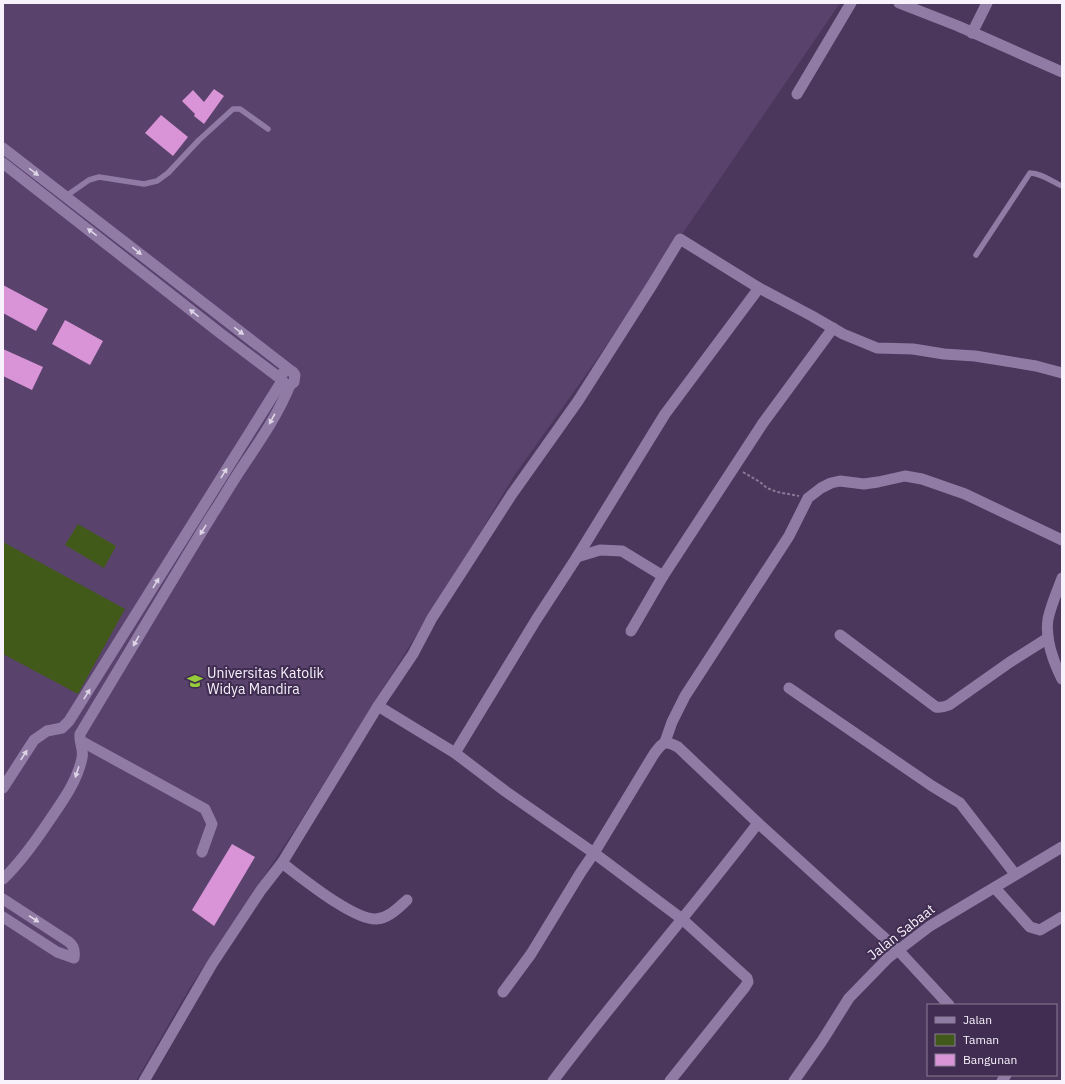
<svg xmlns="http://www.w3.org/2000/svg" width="1065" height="1084" viewBox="0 0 1065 1084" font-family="'IBM Plex Sans',sans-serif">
	<rect width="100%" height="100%" fill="#4b375c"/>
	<path fill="#59426c" d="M3,3H840L590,369L514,476L478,536L298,825L189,989L136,1081H3Z"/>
	<g fill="#425a19">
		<path d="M78,524L116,546L104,568L65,545Z"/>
		<path d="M3,542L125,609L78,694L3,654Z"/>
	</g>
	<g fill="#d894d6">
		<path d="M214,89L224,96L204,124L194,116L195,114L182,101L193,90L204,102Z"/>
		<path d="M161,115L188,137L173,156L145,133Z"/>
		<path d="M3,285L48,309L36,331L3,313Z"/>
		<path d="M65,320L103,341L90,365L52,344Z"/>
		<path d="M3,349L43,367L32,390L3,376Z"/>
		<path d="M232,844L255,857L214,926L192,910Z"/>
	</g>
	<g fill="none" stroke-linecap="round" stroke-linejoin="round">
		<path stroke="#887a95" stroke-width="2" stroke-dasharray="3 2" stroke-linecap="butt" d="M743,472L760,482L767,488L777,492L799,496"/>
		<g stroke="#907ba5" stroke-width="5.5">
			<path d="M66,196L89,180L99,177L144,184L157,181L168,173L199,140L233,109H240L268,129"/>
			<path d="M976,255L1030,173C1041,173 1051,181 1062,186"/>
		</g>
		<g stroke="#907ba5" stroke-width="11">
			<path d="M899,3L958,26L1062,72"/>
			<path d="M972,33L987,3"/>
			<path d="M797,94L851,3"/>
			<path d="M3,148L290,370"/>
			<path d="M3,163L220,333L281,379L285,384L290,385L294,382L295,375L293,372L286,370L281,375V379"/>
			<path d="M577,557L665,414L759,288"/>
			<path d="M1062,578C1057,592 1051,605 1048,619C1045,639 1053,661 1062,679"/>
			<path d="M631,631L663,576"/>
			<path d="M840,635L936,707C941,708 944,707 949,705L1010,662L1048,638"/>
			<path d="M789,688L932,786L960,803L1015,874"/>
			<path d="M378,706L455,753L505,791L594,853L654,754C663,742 664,740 678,747L758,823"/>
			<path d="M81,741L205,809L212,824L202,852"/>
			<path d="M665,742L672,722L685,696L789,536L808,498L821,488L831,483L840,481L864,484L878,482L905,476L922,479L965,494L1062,540"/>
			<path d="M455,753L536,620L577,557L600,550L622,551L663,576L763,423L833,328"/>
			<path d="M3,788L34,740L47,731L62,728L69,721L282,381"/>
			<path d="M282,863C301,877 353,920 376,919C389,918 398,908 407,900"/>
			<path d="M3,879C21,862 35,842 49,821C62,802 77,782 82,758C84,749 79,743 80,734C124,661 167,588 212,515C222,500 231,484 241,469C259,442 278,415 290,385"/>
			<path d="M995,888L1030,927L1040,930L1062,917"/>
			<path d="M3,899L69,942C74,946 75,952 74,958L57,952L3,917"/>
			<path d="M503,992L531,954L581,872L594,853L682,919L747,978L748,982L745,987L670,1081"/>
			<path d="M144,1081L212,964L261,890L282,863L378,706L413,654L432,618L463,570L512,494L578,401L652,285L680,239L759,288L812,316L843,334L877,348L913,349L944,354L975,356L1036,366L1062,373"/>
			<path d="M553,1081C619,993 692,910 758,823L899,951L949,1005"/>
			<path d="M794,1081L822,1041L849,998L888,958L930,926L1062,847"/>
			<path d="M1002,1081L1006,1075"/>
		</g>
	</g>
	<defs><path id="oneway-solid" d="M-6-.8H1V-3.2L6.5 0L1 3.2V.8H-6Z"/></defs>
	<g fill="#ddd4e6">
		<use href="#oneway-solid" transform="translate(34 172) rotate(37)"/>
		<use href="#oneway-solid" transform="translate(92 232) rotate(-142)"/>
		<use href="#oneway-solid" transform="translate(137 251) rotate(39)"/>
		<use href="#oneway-solid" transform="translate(194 313) rotate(-142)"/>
		<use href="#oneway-solid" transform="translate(239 331) rotate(37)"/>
		<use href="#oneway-solid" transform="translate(272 419) rotate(119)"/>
		<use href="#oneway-solid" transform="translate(224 473) rotate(-58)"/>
		<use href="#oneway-solid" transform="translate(203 530) rotate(122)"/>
		<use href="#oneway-solid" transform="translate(156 583) rotate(-59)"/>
		<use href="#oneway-solid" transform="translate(136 641) rotate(120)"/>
		<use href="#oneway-solid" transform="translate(87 694) rotate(-58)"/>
		<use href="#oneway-solid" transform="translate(24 755) rotate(-57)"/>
		<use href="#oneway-solid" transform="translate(77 772) rotate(108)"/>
		<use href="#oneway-solid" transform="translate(34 919) rotate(33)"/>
	</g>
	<defs>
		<symbol id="university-bare" viewBox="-9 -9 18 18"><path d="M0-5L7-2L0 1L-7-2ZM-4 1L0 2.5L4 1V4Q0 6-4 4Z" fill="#96cc39" stroke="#402d51" stroke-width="2.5" paint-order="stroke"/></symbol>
	</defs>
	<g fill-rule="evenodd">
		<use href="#university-bare" x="184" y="670" width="22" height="22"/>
	</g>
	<g text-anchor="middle" stroke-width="4" stroke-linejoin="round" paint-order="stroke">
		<g font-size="14" fill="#f7f2fc" stroke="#402d51" text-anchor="start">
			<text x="207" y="678">Universitas Katolik<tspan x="207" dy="16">Widya Mandira</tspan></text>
		</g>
		<g font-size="14" fill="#f7f2fc" stroke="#402d51">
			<text transform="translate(901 932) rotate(-38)" y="5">Jalan Sabaat</text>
		</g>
	</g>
	<rect width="1065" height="1084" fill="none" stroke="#f7f2fc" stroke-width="8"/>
	<rect x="927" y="1004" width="130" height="72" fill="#402d51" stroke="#897c95"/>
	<rect x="935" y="1017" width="20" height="6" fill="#907ba5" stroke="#897c95"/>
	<text x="963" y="1024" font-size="12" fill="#f7f2fc">Jalan</text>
	<rect x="935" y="1034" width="20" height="12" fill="#425a19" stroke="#897c95"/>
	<text x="963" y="1044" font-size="12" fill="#f7f2fc">Taman</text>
	<rect x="935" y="1054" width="20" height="12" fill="#d894d6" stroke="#897c95"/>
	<text x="963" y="1064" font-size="12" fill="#f7f2fc">Bangunan</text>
</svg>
